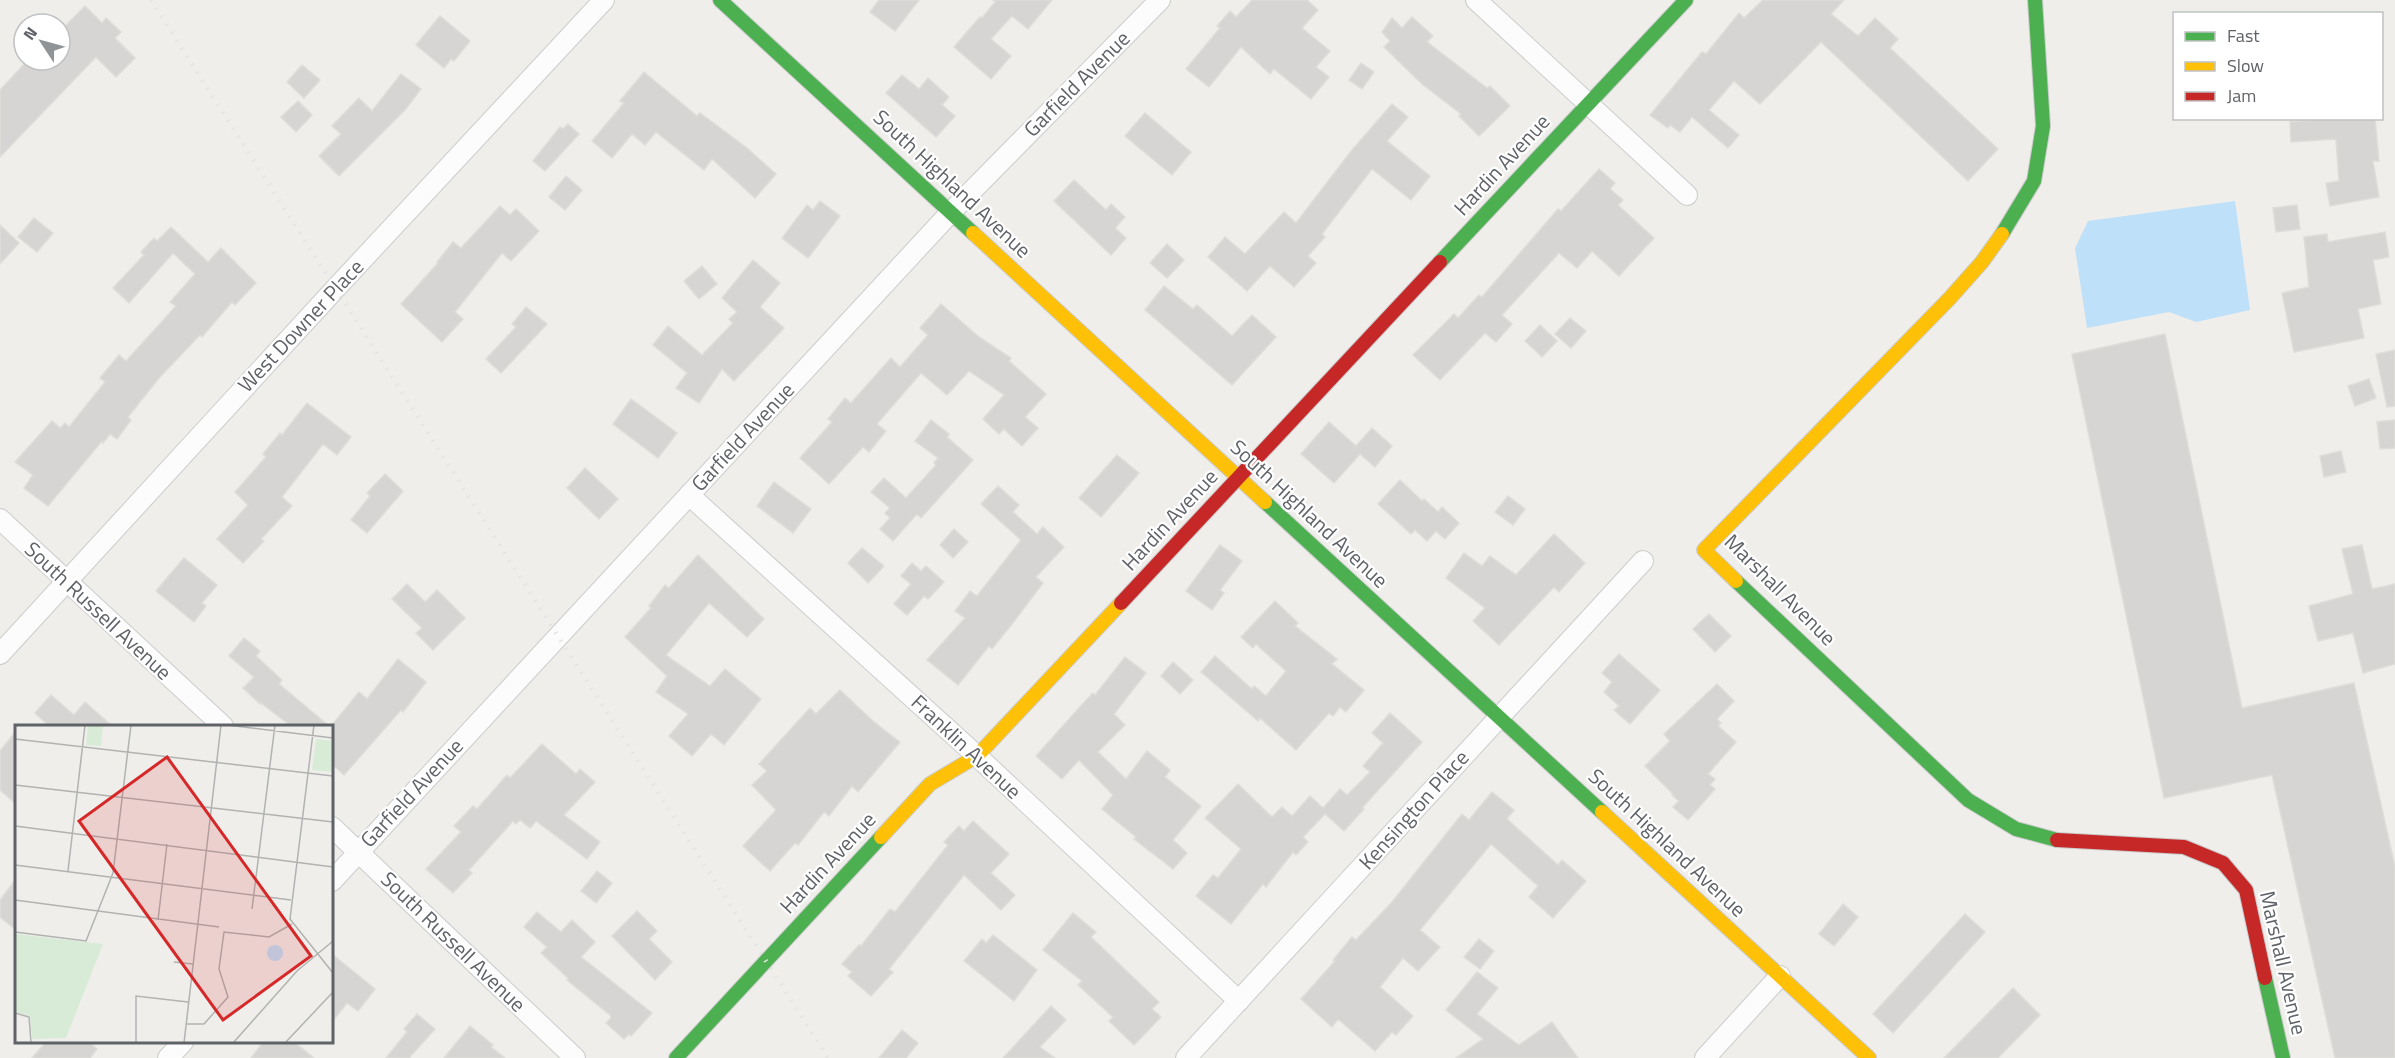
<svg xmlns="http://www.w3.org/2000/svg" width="2395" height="1058" viewBox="0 0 2395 1058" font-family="'Titillium Web',sans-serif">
	<rect width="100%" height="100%" fill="#efeeea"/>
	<path fill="#bfe0f9" d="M2235,201L2250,310L2196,322L2169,312L2087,328L2075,248L2088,221Z"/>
	<g fill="#d6d5d3" stroke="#deddd9" stroke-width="1.5">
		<path d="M879,0H919L895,31L870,12Z"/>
		<path d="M993,0H1052L1028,29L1012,16L991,39L1011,56L991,79L954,47L980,17L982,18L995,2Z"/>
		<path d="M1252,0H1307L1318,10L1302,28L1330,51L1316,67L1329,77L1311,99L1274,69L1270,74L1241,47L1209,87L1186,69L1220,28L1217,26L1230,11L1236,17Z"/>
		<path d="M1763,0H1844L1831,14L1858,36L1875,18L1898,39L1890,48L1998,149L1968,181L1821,42L1760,104L1734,81L1709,110L1739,135L1728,148L1692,117L1680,132L1670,125L1668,128L1650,115L1702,52L1706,54L1739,13L1744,18Z"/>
		<path d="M85,6L102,23L106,18L121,32L115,38L135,58L116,77L96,57L0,157V90L28,60H60V31Z"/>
		<path d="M440,16L470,41L454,61L451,59L444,68L416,45Z"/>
		<path d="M1412,17L1433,36L1427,42L1487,88L1490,86L1510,106L1479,136L1459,116L1461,114L1422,84L1384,47L1390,41L1382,32L1392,18L1402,28Z"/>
		<path d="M1361,63L1374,72L1362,89L1349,80Z"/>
		<path d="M302,65L320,80L304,98L287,82Z"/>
		<path d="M644,72L697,116L700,113L747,148L776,174L755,198L712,159L704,170L656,132L645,145L632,134L612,158L592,141L624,103L620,101Z"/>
		<path d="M401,74L421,89L405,110L339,176L319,156L341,134L332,126L359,98L372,111Z"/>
		<path d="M902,75L919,89L928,78L949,97L942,105L955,116L936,137L886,93Z"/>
		<path d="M298,101L312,115L296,132L281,117Z"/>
		<path d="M1392,104L1408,117L1387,141L1430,176L1411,200L1372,169L1322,234L1325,237L1308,256L1316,263L1294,287L1270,266L1247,291L1208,257L1225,237L1245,254L1284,212L1296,223L1352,150Z"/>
		<path d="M1145,113L1191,152L1172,175L1125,136Z"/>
		<path d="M2338,118H2375L2379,161H2373L2379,197L2330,206L2326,183L2339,181L2336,139L2291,142L2290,122Z"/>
		<path d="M568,124L579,134L545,171L533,161L560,127L563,129Z"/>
		<path d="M1599,169L1615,183L1610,189L1623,200L1618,205L1654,238L1619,276L1592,251L1577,268L1559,253L1502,315L1512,324L1496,342L1485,333L1440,380L1413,355L1454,314L1458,318L1479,295L1482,297L1558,209L1561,211Z"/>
		<path d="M566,176L582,190L565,210L549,197Z"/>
		<path d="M1074,180L1106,210L1111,204L1125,217L1115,228L1126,238L1111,255L1054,201Z"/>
		<path d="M820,201L840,216L808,258L782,238L807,205L813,210Z"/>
		<path d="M2297,205L2300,229L2276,232L2273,208Z"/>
		<path d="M500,206L510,215L516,209L539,231L511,261L502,253L455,312L463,319L442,342L401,304L438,263L437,262L453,242L461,248Z"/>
		<path d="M34,218L53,233L37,252L18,237Z"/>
		<path d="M0,225L19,243L0,264Z"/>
		<path d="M171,227L208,262L221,248L256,283L235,305L232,302L202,337L200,335L159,378L128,417L131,420L117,439L110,434L103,443L102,441L48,506L24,488L33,475L15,462L52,421L60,428L65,423L69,427L105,382L100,378L119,355L126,361L176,306L170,302L195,274L173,253L129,303L113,288L144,255L141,252L154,238L157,241Z"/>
		<path d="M2385,232L2389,257L2373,260L2381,304L2358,309L2364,338L2294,352L2282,293L2309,287L2304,237L2327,234L2328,242Z"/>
		<path d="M1167,244L1184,260L1167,278L1150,263Z"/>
		<path d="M753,260L780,283L760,307L784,328L734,381L722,369L699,403L676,388L687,373L653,345L668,326L702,355L733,323L729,319L737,312L722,298Z"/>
		<path d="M702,266L717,284L699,299L684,281Z"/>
		<path d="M1164,286L1193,309L1197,305L1232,336L1252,315L1276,337L1232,385L1145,310Z"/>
		<path d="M941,304L979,337L1011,358L1009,361L1046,394L1025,417L1038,428L1022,446L1004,429L999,434L983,419L1004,395L969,371L947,395L921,373L877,424L886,431L869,452L863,447L829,484L800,458L832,422L828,419L845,398L851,403L891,358L900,367L928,335L920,328Z"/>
		<path d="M526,307L547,324L501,373L486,359L516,327L512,324Z"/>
		<path d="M1570,318L1586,331L1571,348L1555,334Z"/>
		<path d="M1540,325L1557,341L1542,357L1525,341Z"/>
		<path d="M2165,334L2242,708L2354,683L2395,867V1058H2335L2272,775L2164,798L2072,354Z"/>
		<path d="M2395,350V406L2387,407L2376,354Z"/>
		<path d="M2369,379L2376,398L2355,406L2348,386Z"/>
		<path d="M631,399L677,433L658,458L613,424Z"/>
		<path d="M307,403L351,437L337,455L323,444L282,497L292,506L261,539L264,541L243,563L217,539L248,505L235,492L266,457L263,454L280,433L282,435Z"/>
		<path d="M931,420L949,434L947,437L973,460L921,518L917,514L893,541L880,529L890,518L885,513L890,508L871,492L884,478L906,498L936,465L934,463L938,458L915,441Z"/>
		<path d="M2395,420V448L2380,449L2377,422Z"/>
		<path d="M1329,422L1356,446L1372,428L1392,446L1375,467L1360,454L1334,483L1301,454Z"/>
		<path d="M2341,451L2346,472L2324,477L2320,456Z"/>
		<path d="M1117,455L1139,473L1101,517L1079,498Z"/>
		<path d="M585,468L618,499L599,519L567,488Z"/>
		<path d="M385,474L403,491L367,533L351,520L370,496L367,493Z"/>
		<path d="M1400,480L1422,501L1424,499L1438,512L1442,507L1459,523L1445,539L1436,531L1427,541L1415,530L1411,534L1378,504Z"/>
		<path d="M774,482L811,509L793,533L757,506Z"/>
		<path d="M998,486L1019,505L1013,512L1037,534L1043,527L1064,547L1036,577L1043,583L1012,624L992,649L989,646L958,685L927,660L965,618L955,611L970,591L977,596L1021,540L981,504Z"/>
		<path d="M1508,496L1525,509L1513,525L1495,512Z"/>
		<path d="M954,529L968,542L953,558L940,545Z"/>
		<path d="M1554,534L1585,563L1559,592L1554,587L1499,645L1473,621L1485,608L1446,578L1464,553L1482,566L1490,556L1516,575Z"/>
		<path d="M1220,545L1242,561L1220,590L1224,593L1212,610L1186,591Z"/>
		<path d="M2362,545L2372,589L2395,584V664L2363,673L2353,633L2318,641L2309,606L2353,594L2342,549Z"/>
		<path d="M862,548L884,566L868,583L848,563Z"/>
		<path d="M698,555L764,619L747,637L709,603L666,655L710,686L725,669L761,699L724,745L711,734L692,756L669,736L688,714L656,692L667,676L625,637L651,608L649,606L665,585L669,588Z"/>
		<path d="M184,558L217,585L202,603L206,606L194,622L156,591Z"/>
		<path d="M912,563L921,571L926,566L944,582L928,599L924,596L907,615L894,604L911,584L901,576Z"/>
		<path d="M407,584L425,602L437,590L465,618L433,650L416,633L422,628L392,599Z"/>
		<path d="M1275,601L1298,623L1295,626L1337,659L1332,664L1364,690L1346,712L1340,707L1333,716L1329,713L1296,750L1260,718L1258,721L1201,672L1215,656L1252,689L1254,686L1266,696L1286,671L1256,644L1253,648L1241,637Z"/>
		<path d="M1709,614L1731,636L1715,652L1693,629Z"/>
		<path d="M244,638L260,651L256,656L282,680L279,684L329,726H291L261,703L260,704L243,688L254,677L229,656Z"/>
		<path d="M1619,654L1660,690L1630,724L1614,710L1619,706L1604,692L1612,682L1602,673Z"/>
		<path d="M1125,657L1146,673L1114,714L1125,725L1098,752L1126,779L1147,751L1170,770L1165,777L1201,806L1173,840L1187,853L1173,869L1134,839L1136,837L1102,809L1113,795L1079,760L1062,779L1036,756L1078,709L1093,693L1095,695Z"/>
		<path d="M398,659L426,682L403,712L401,710L344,775L332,764V725L359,692L367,699Z"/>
		<path d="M1173,662L1193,680L1180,694L1161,676Z"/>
		<path d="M1717,684L1734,701L1717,719L1721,723L1718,726L1736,742L1708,774L1715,779L1710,785L1715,789L1688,820L1673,807L1679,801L1672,795L1673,794L1645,766L1670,741L1664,734Z"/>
		<path d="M840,690L874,722L900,742L858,792L852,786L829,816L824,812L798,845L795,843L770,871L743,846L776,810L752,785L767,771L759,764L810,708L816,714Z"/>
		<path d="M51,695L74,715L85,702L112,726H49L35,713Z"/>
		<path d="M1390,713L1422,742L1362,808L1364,809L1344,831L1325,814L1303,837L1308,842L1296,855L1293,852L1266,887L1263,884L1231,924L1196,896L1213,875L1218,878L1241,849L1205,818L1238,784L1272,817L1282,807L1292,816L1310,796L1323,808L1340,789L1347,795L1370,772L1363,766L1383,743L1372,733Z"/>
		<path d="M16,731V804L0,790V751Z"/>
		<path d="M542,744L576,774L580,769L595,782L564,815L600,842L587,859L536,821L530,828L520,820L516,824L513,821L469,870L472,873L453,893L426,869L461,832L454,826L473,806L477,809L507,775L510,778Z"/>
		<path d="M1492,792L1514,810L1507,819L1558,865L1562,860L1586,881L1553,918L1529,897L1538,886L1491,844L1420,930L1440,947L1418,971L1403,958L1380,987L1413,1016L1396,1035L1392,1032L1375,1051L1338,1019L1332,1027L1301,999L1335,961L1333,960L1352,937L1356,940L1392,902L1462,814L1469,820Z"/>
		<path d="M973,821L1009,854L991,873L1015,895L1001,910L964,875L889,969L893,972L871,996L848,976L852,972L842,964L859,945L861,946L890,909L895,912L948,845L944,842L959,826L964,831Z"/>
		<path d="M597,871L612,883L596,903L581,891Z"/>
		<path d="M16,879V930L0,917V900Z"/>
		<path d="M1843,904L1858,917L1834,946L1819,934Z"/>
		<path d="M637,911L657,931L649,939L672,962L655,980L612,936Z"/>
		<path d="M537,912L561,932L572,920L595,942L581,957L652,1013L631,1036L629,1034L624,1039L606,1023L611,1018L610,1015L567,980L568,978L541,953L547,947L524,927Z"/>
		<path d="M1073,913L1096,932L1091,937L1159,1002L1152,1009L1161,1017L1134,1045L1109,1021L1113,1017L1078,985L1082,981L1043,950Z"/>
		<path d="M1965,914L1985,932L1893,1033L1873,1014Z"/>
		<path d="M993,935L1037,970L1014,1001L964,961L982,939L986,943Z"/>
		<path d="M1479,939L1494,951L1480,969L1464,957Z"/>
		<path d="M332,954L375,989L358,1011L347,1003L332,1022Z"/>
		<path d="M1477,972L1498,988L1477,1014L1519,1045L1552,1022L1578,1058H1456L1483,1039L1446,1010Z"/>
		<path d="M2013,988L2040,1015L1998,1058H1944Z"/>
		<path d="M1051,1006L1066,1020L1040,1047L1055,1058H1003Z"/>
		<path d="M417,1014L435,1029L409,1058H386L407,1032L404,1029Z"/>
		<path d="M470,1026L493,1045L491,1047L505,1058H444Z"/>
		<path d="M902,1030L918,1043L906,1058H879Z"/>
		<path d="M47,1041H88L97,1049L90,1058H32Z"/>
		<path d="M264,1041H293L314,1058H251Z"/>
	</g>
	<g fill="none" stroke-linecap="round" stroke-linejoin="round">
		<defs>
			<g id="street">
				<path d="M1476,0L1687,195"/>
				<path d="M689,495L977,756L1239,1001"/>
				<path d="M0,519L223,726"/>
				<path d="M0,654L336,288L604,0"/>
				<path d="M332,827L575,1058"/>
				<path d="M332,881L951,212L1160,0"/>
				<path d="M168,1058L183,1042"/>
				<path d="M1186,1058L1643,561"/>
				<path d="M1705,1058L1780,976"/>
			</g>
			<g id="fast">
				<path d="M720,0L973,233"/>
				<path d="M2002,234L2034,181L2043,126L2035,0"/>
				<path d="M1440,262L1686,0"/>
				<path d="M1265,502L1602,812"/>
				<path d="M1736,581L1968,800L2016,829L2057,840"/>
				<path d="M2265,978L2283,1058"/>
				<path d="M676,1058L881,837"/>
			</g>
			<g id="slow">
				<path d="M973,233L1265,502"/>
				<path d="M1736,581L1704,550L1950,298L1982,262L2002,234"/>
				<path d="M1602,812L1869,1058"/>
				<path d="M881,837L930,784L977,756L1121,603"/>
			</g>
			<g id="jam">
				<path d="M1121,603L1440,262"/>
				<path d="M2057,840L2184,847L2223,863L2246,890L2265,978"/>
			</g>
		</defs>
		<use href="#street" stroke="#cbcccc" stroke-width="22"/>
		<use href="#fast" stroke="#cacacb" stroke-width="16"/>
		<use href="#slow" stroke="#cacacb" stroke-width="16"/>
		<use href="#jam" stroke="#cacacb" stroke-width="16"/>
		<use href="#street" stroke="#fdfcfc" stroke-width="20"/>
		<use href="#fast" stroke="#4caf50" stroke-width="14"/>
		<use href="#slow" stroke="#ffc107" stroke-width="14"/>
		<use href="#jam" stroke="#c62828" stroke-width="14"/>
		<path stroke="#e4e4e4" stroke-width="4.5" stroke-dasharray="1.5 8" stroke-linecap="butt" d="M151,0L828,1058"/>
	</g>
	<g text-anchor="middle" stroke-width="4.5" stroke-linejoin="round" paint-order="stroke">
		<g font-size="21" fill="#5f6368" stroke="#fff">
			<text transform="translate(1077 84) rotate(-45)" y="7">Garfield Avenue</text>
			<text transform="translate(1502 165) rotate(-47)" y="7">Hardin Avenue</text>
			<text transform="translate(952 184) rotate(43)" y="7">South Highland Avenue</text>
			<text transform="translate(301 326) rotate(-47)" y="7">West Downer Place</text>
			<text transform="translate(743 437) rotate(-47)" y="7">Garfield Avenue</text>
			<text transform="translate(1309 514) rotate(43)" y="7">South Highland Avenue</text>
			<text transform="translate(1170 520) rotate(-47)" y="7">Hardin Avenue</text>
			<text transform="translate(1780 590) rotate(45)" y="7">Marshall Avenue</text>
			<text transform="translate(98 611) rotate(43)" y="7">South Russell Avenue</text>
			<text transform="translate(966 747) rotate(43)" y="7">Franklin Avenue</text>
			<text transform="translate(412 793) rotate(-47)" y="7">Garfield Avenue</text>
			<text transform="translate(1414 810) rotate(-48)" y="7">Kensington Place</text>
			<text transform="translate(1667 843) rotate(43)" y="7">South Highland Avenue</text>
			<text transform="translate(828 863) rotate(-47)" y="7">Hardin Avenue</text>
			<text transform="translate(453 942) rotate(44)" y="7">South Russell Avenue</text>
			<text transform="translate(2283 963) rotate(77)" y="7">Marshall Avenue</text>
		</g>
	</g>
	<g transform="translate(15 725)">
		<rect width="318" height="318" fill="#efeeea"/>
		<path d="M73,0H88L86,21L71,20ZM301,14L318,16V47L297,45ZM0,209L88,219L51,313L17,314L15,291L0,287Z" fill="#d8ebd6"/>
		<path d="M252 228a8 8 0 1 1 16 0a8 8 0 1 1-16 0Z" fill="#bfe0f9"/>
		<path fill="none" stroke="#b1b2b2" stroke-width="1.5" d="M212,0L318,13M299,0L275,194L318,248M0,14L318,51M0,60L318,97M0,101L318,142M0,140L276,175M53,146L70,0M0,175L204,202M237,184L260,0M143,195L152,119M0,207L71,216L98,148L116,0M159,237L178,239M0,288L14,292L16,318M171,299H189L213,272L204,244L209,207L254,212L277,199M121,318V271L173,277M169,318L206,0M218,318L282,246L318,216M270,318L318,267"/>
		<path fill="#d62828" fill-opacity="0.15" stroke="#d62828" stroke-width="3" d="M152,32L296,231L208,295L64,96Z"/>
		<rect width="318" height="318" fill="none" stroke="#5f6368" stroke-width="3"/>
	</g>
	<rect x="2173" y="12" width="210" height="108" fill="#ffffff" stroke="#bfc1c3" stroke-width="1.5"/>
	<rect x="2185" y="32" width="30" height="9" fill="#4caf50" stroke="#bfc1c3" stroke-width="1.5"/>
	<text x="2227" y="42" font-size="18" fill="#5f6368">Fast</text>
	<rect x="2185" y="62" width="30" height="9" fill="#ffc107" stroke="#bfc1c3" stroke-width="1.5"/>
	<text x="2227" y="72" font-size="18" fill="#5f6368">Slow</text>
	<rect x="2185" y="92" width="30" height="9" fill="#c62828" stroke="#bfc1c3" stroke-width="1.5"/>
	<text x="2227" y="102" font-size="18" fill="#5f6368">Jam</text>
	<g transform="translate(42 42) rotate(306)"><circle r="28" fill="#ffffff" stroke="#bfc1c3" stroke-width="1.5"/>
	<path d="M0-4.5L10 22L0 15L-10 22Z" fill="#919496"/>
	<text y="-9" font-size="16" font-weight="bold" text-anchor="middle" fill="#5f6368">N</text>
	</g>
</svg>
